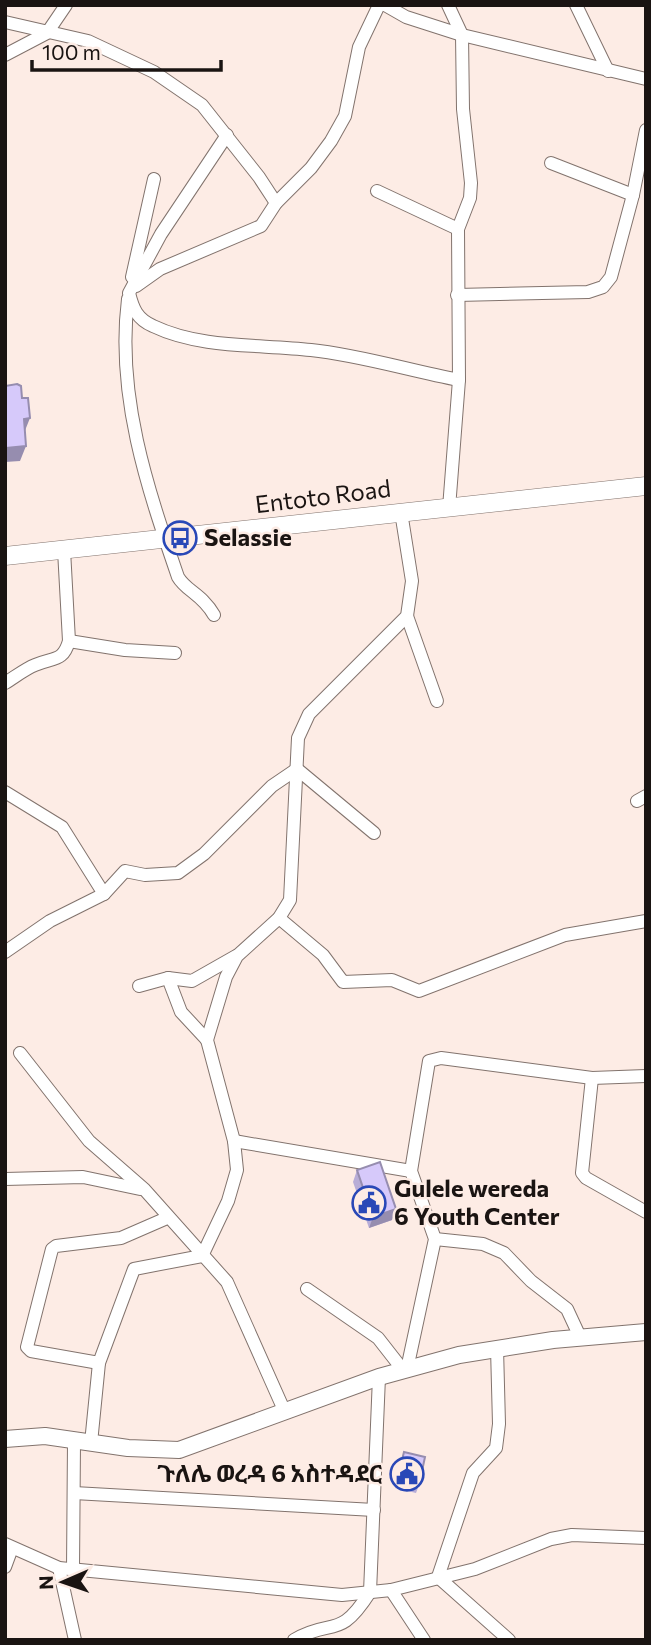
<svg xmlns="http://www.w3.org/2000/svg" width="651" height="1645" viewBox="0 0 651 1645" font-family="Commissioner,'Noto Sans Ethiopic',sans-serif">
	<rect width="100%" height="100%" fill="#fdece5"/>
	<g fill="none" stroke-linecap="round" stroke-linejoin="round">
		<defs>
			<g id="street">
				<path d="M385,5L406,17L462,35L646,79"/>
				<path d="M448,5L462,35L463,109L471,183L470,198L458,229L459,380L449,508"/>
				<path d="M576,5L608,71"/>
				<path d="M5,22L88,41L154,72L202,105L259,177L276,203"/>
				<path d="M5,55L47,33L66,5"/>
				<path d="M227,135L161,234L129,293C133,309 137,319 153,326C201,349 259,344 311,350C360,355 411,371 459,380"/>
				<path d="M551,163L633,195"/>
				<path d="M377,191L458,229"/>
				<path d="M132,277L154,179"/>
				<path d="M136,286L160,269L261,226L276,203L311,168L331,141L345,116L359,47L379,5"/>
				<path d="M457,295L588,292L603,287L611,277L633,195L646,130"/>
				<path d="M128,299C116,395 147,487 178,577C186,591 202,594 214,615"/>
				<path d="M407,616L437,701"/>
				<path d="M69,641L125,650L175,653"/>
				<path d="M5,683C15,677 25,669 35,665C54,657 63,662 69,641L64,550"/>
				<path d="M5,792L62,827L104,894"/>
				<path d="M637,801L646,796"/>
				<path d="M279,918L323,955L343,982L392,980L419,991L565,935L646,921"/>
				<path d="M5,952L50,921L104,894L125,871L145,875L178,873L204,854L272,786L297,769L374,833"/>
				<path d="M168,978L181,1012L207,1040"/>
				<path d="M139,986L168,978L192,981L236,956"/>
				<path d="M20,1053L89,1141L144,1189L227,1282L284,1410"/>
				<path d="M592,1078L582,1173L586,1178L646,1212"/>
				<path d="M234,1141L411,1171"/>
				<path d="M5,1179L83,1177L140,1189"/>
				<path d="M435,1239L483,1244L504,1253L531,1281L567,1309L580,1337"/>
				<path d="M202,1256L228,1201L237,1170L234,1141L207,1040L226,977L237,956L279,918L290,900L298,738L309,714L407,616L412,581L401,512"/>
				<path d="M307,1289L378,1338L403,1370"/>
				<path d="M99,1363L31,1351L27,1347L52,1249L56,1246L121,1238L167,1218"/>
				<path d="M407,1369L435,1239L411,1171L429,1061L441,1058L592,1078L646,1076"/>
				<path d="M91,1443L99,1363L134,1269L202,1256"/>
				<path d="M74,1493L374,1510"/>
				<path d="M5,1544L59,1568L342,1595L391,1590L475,1569L551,1539L572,1535L646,1538"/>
				<path d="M5,1567L12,1548"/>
				<path d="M59,1568L75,1640"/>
				<path d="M73,1570L74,1442"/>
				<path d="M438,1577L473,1473L496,1448L499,1424L497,1348"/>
				<path d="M438,1577L509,1640"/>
				<path d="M391,1590L424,1640"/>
				<path d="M294,1640C333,1617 338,1642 370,1592L379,1377"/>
			</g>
			<path id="secondary" d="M5,1439L45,1436L128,1448L179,1450L379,1377L459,1355L553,1340L646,1332"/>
			<path id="primary" d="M5,556L646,486"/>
		</defs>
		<use href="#street" stroke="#82736d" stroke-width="14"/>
		<use href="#secondary" stroke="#82736d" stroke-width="18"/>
		<use href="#primary" stroke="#82736d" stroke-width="19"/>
		<use href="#street" stroke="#fff" stroke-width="12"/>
		<use href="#secondary" stroke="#fff" stroke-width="16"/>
		<use href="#primary" stroke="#fff" stroke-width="18"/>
	</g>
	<g fill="#b8add7">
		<path d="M357,1170L392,1220L369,1228L353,1182Z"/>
		<path d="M404,1452L419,1485L416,1493L395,1488Z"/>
	</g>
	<g fill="#968daf">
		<path d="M30,418L24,433V419Z"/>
		<path d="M26,446L20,461L5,462L6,448Z"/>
		<path d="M396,1209L392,1220L369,1228L373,1217Z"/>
	</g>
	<g fill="#d6c9fa" stroke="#968daf" stroke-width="2">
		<path d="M17,384L21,386L22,398H28L30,418L24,419L26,446L6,448L5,386Z"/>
		<path d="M380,1162L396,1209L373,1217L357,1170Z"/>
		<path d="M404,1452L425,1457L419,1485L397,1480Z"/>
	</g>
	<defs>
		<symbol id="bus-ring" viewBox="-11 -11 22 22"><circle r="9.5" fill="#fdece5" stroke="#2948b7" stroke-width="1.5"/><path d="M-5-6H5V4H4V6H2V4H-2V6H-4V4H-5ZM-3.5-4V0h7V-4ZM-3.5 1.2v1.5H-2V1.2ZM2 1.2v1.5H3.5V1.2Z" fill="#2948b7"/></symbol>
		<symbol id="civic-ring" viewBox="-11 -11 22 22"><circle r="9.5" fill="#fdece5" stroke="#2948b7" stroke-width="1.5"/><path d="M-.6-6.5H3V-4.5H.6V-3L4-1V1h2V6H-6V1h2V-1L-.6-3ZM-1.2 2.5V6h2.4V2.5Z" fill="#2948b7"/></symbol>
	</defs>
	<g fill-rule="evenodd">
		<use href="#bus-ring" x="161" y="519" width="38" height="38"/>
		<use href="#civic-ring" x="350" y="1184" width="38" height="38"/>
		<use href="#civic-ring" x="388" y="1455" width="38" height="38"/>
	</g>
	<g text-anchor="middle" stroke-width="5" stroke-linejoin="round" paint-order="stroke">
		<g font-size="24" fill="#1a1412" stroke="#fdece5">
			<text transform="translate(323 497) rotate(-7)" y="8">Entoto Road</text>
		</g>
		<g font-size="24" font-weight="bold" fill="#1a1412" stroke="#fdece5" text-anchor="start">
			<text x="204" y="546">Selassie</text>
			<text x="394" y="1197">Gulele wereda<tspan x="394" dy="28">6 Youth Center</tspan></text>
			<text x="382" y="1482" text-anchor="end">ጉለሌ ወረዳ 6 አስተዳደር</text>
		</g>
	</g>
	<rect width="651" height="1645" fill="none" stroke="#1a1412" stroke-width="14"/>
	<g transform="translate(63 1582) rotate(268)" stroke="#fdece5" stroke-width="5" paint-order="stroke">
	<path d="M0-5L12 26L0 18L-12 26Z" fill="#1a1412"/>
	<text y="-10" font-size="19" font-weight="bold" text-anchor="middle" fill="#1a1412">N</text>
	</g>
	<path d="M32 60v10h189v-10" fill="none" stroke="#1a1412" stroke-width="3.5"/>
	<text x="42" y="60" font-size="21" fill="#1a1412" stroke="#fdece5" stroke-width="5" paint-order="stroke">100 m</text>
</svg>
